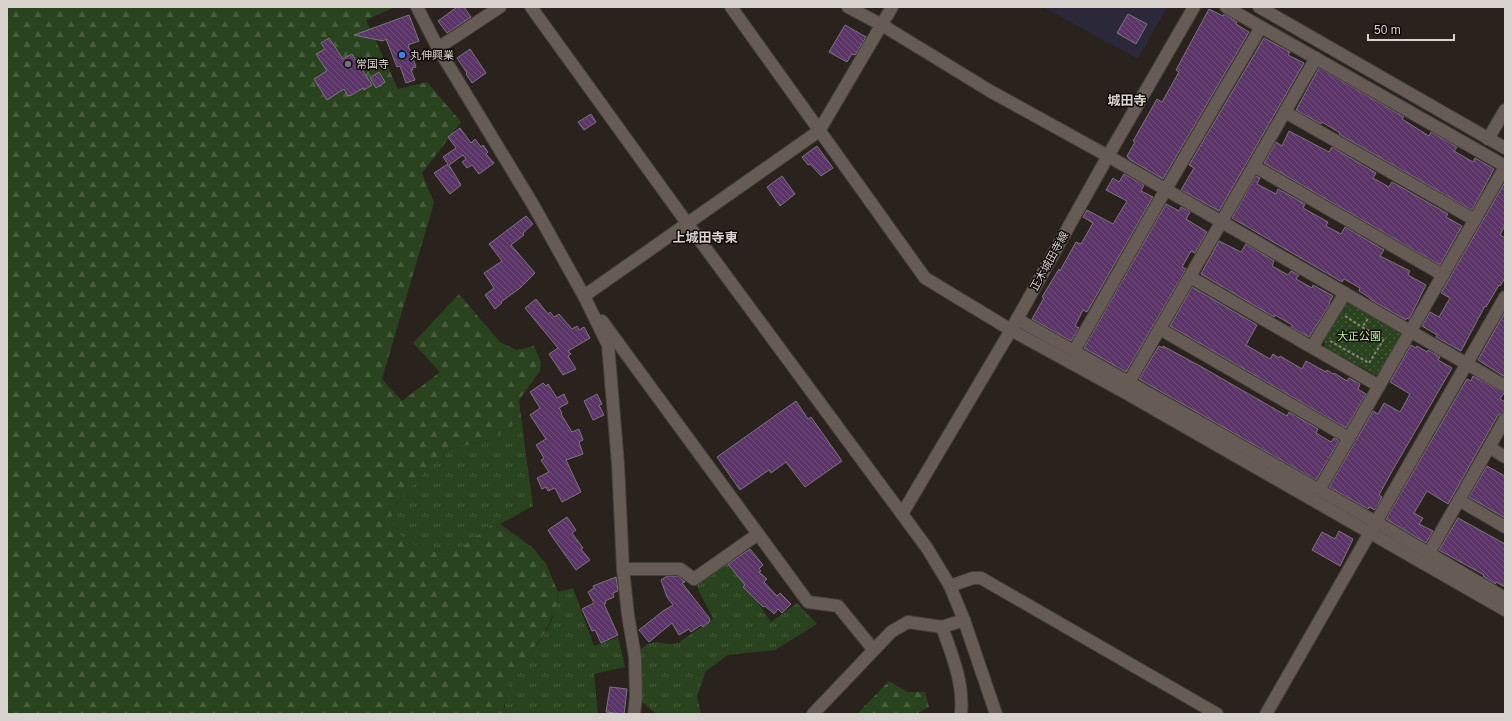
<svg xmlns="http://www.w3.org/2000/svg" width="1512" height="721" viewBox="0 0 1512 721" font-family="Arial,'Noto Sans JP',sans-serif">
	<defs>
		<pattern id="grass-tufts" width="24" height="20" patternUnits="userSpaceOnUse"><rect width="24" height="20" fill="#2a431f"/><path d="M3 7l-1-3M5 7V3M7 7l1-3M15 17l-1-3M17 17v-4M19 17l1-3" fill="none" stroke="#485d3e"/></pattern>
		<pattern id="forest-firs" width="22" height="20" patternUnits="userSpaceOnUse"><rect width="22" height="20" fill="#2a431f"/><path d="M5 1l3.5 6h-7zM16 11l3.5 6h-7z" fill="#485d3e"/></pattern>
		<pattern id="park-dots" width="8" height="8" patternUnits="userSpaceOnUse"><rect width="8" height="8" fill="#2a431f"/><path d="M2 2h.1M6 6h.1" fill="none" stroke="#485d3e" stroke-width="1.8" stroke-linecap="round"/></pattern>
		<pattern id="building-back-hatch" width="6" height="6" patternUnits="userSpaceOnUse"><rect width="6" height="6" fill="#5b3468"/><path d="M-1 5l2 2M0 0l6 6M5-1l2 2" fill="none" stroke="#72507d"/></pattern>
	</defs>
	<rect width="100%" height="100%" fill="#2a221c"/>
	<path fill="#2b2839" d="M1043,7H1167L1138,59Z"/>
	<g fill="url(#grass-tufts)">
		<path d="M521,417L533,506L500,524L491,525L462,547L444,553L425,550L409,542L395,531L391,523L392,513L401,498L439,456L447,450L493,439Z"/>
		<path d="M729,561L771,622L797,603L817,624L775,650L728,655L706,671L697,696L701,714H657L643,703L639,690L638,658L641,649L647,644L656,642L669,644L678,643L713,619L696,585Z"/>
		<path d="M573,588L594,646L618,637L625,667L594,674L598,714H506C499,681 530,658 545,633C553,620 558,606 558,592Z"/>
	</g>
	<g fill="url(#forest-firs)">
		<path d="M7,7H395L366,20L398,89L427,82L461,122L422,173L434,203L382,379L402,401L440,372L413,343L459,294L500,342L517,350L534,346L541,362L540,371L519,400L521,417L493,439L447,450L439,456L401,498L392,513L391,523L395,531L409,542L426,550L444,553L462,547L491,525L500,524L533,548L546,564L558,592L556,609L544,634L517,671L508,687L504,706L506,714H7Z"/>
		<path d="M889,681L907,692H925L929,707L916,714H857Z"/>
	</g>
	<path fill="url(#park-dots)" d="M1351,302L1400,330L1402,336L1379,377L1325,347L1324,337L1343,303Z"/>
	<g fill="url(#building-back-hatch)" stroke="#7c757e">
		<path d="M457,7H464L471,17L447,33L438,21Z"/>
		<path d="M1209,9L1223,16L1224,14L1237,22L1236,24L1249,32L1163,179L1129,159L1127,156L1135,142L1133,141L1136,136L1157,99L1162,102L1179,72L1176,70Z"/>
		<path d="M1128,14L1147,24L1136,44L1117,33Z"/>
		<path d="M409,15L419,41L408,45L416,67L412,68L413,70H411L415,80L406,83L400,66L397,67L386,39L383,41L354,35Z"/>
		<path d="M845,25L866,37L855,55L852,54L847,62L829,52Z"/>
		<path d="M329,38L343,59L352,54L372,85L364,90L363,88L350,96V95L348,96L344,89L327,100L314,79L327,71L316,54L325,49L321,43Z"/>
		<path d="M1264,38L1290,52L1288,55L1304,63L1219,211L1181,190L1194,168L1189,165Z"/>
		<path d="M470,49L486,73L472,83L466,74L467,73L457,58Z"/>
		<path d="M1319,68L1404,117L1402,119L1429,136L1431,132L1457,147L1454,151L1473,162L1475,158L1494,169L1472,210L1339,134L1340,133L1322,122L1321,124L1296,110Z"/>
		<path d="M379,72L385,82L376,88L370,78Z"/>
		<path d="M591,114L596,122L584,130L578,122Z"/>
		<path d="M460,128L471,143L475,139L481,147L483,145L488,152L486,154L494,163L479,174L472,165L467,168L462,162L466,159L463,155L449,165L461,185L450,194L449,193L434,173L448,164L443,157L456,148L448,137Z"/>
		<path d="M1289,131L1329,152L1332,147L1376,173L1373,178L1389,187L1392,182L1448,214L1446,217L1462,226L1440,265L1264,163L1276,142L1282,146Z"/>
		<path d="M817,146L833,168L821,176L810,164L808,165L802,157Z"/>
		<path d="M1124,174L1144,185L1141,191L1153,197L1087,312L1083,310L1075,326L1079,328L1071,341L1032,319L1044,298L1042,297L1059,269L1060,271L1076,242L1081,244L1093,223L1083,217L1087,210L1113,224L1127,201L1106,190L1113,178L1119,182Z"/>
		<path d="M782,176L795,194L780,206L767,187Z"/>
		<path d="M1256,176L1260,178L1257,184L1276,194L1278,189L1305,204L1303,208L1328,222L1326,226L1341,234L1345,227L1384,250L1380,256L1410,271L1408,275L1426,285L1409,319L1407,318L1406,320L1370,299V298L1359,291L1360,288L1344,279L1342,282L1232,218Z"/>
		<path d="M1505,182V225L1500,235L1505,238V278L1500,286L1499,285L1486,307L1485,306L1461,351L1436,337L1437,335L1422,326L1430,312L1439,317L1450,298L1441,293Z"/>
		<path d="M1166,204L1179,211L1181,207L1190,212L1186,219L1207,232L1195,253L1191,251L1182,267L1186,269L1126,372L1084,348Z"/>
		<path d="M526,216L533,224L523,233L524,235L511,245L535,273L520,288L501,302L502,303L495,309L485,295L494,288L484,273L502,261L489,244Z"/>
		<path d="M1219,241L1241,252L1246,244L1274,261L1272,266L1288,275L1291,271L1299,275L1296,279L1312,288L1313,285L1333,296L1329,303L1330,304L1309,337L1291,327L1292,325L1275,315L1274,317L1201,274Z"/>
		<path d="M1192,287L1257,325L1246,345L1270,359L1273,354L1279,358L1280,356L1302,369L1306,361L1326,372L1327,370L1333,374L1334,373L1347,381L1349,378L1360,384L1358,389L1366,394L1346,428L1170,326Z"/>
		<path d="M536,299L548,314L550,312L554,317L559,314L572,329L577,326L579,330L584,327L590,338L568,351L571,354L568,356L576,369L563,375L549,354L558,348L525,308Z"/>
		<path d="M1505,312V377L1478,360Z"/>
		<path d="M1411,345L1416,348L1417,346L1427,352L1428,350L1440,357L1438,360L1452,368L1391,473L1379,495L1382,497L1375,510L1369,507L1368,509L1329,487L1373,411L1378,414L1384,403L1400,412L1410,394L1390,382Z"/>
		<path d="M1159,346L1163,348V346L1200,366L1287,416L1289,412L1318,429L1316,433L1331,442L1334,438L1339,441L1316,480L1139,379Z"/>
		<path d="M1473,376L1504,393L1500,399L1505,402V412L1498,415L1448,504L1427,491L1414,513L1423,518L1419,524L1433,531L1426,543L1386,519L1467,379L1471,381Z"/>
		<path d="M543,383L546,386L548,384L557,398L564,394L568,403L559,408L562,413L561,414L572,432L579,429L583,440L579,442L583,454L566,460L581,492L562,502L555,488L548,491L546,487L542,489L537,478L549,472L541,460L544,458L536,445L546,439L530,415L540,408L530,392Z"/>
		<path d="M597,394L602,404L599,405L604,415L593,420L584,401Z"/>
		<path d="M796,401L808,419L811,417L842,461L805,487L786,462L771,473L769,470L740,490L717,457Z"/>
		<path d="M1487,466L1505,476V518L1469,497Z"/>
		<path d="M567,517L576,530L572,533L583,548L581,549L590,560L576,570L551,535L548,530Z"/>
		<path d="M1458,518L1505,544V587L1496,582L1495,584L1483,576L1484,575L1439,550Z"/>
		<path d="M1339,531L1353,539L1340,566L1312,550L1322,532L1335,539Z"/>
		<path d="M750,549L763,565L759,569L761,571L759,572L767,579L764,582L777,596L780,593L791,604L782,613L778,609L774,614L765,606L763,607L743,587L745,585L728,564Z"/>
		<path d="M667,576H678L685,582L682,583L710,619L709,622L703,627L701,625L691,632L689,629L679,635L672,623L649,642L639,630L663,611L673,605L667,597L661,580Z"/>
		<path d="M616,577L618,591L613,593L614,597L605,601L606,603L604,604L618,635L601,643L595,630L592,631L582,609L594,603L588,592L594,588L593,586Z"/>
		<path d="M610,687L627,689L624,714L606,712Z"/>
	</g>
	<g fill="none" stroke-linecap="round" stroke-linejoin="round">
		<defs>
			<g id="street">
				<path d="M417,7L438,48L532,203L584,296L608,345L618,464L623,569L628,615L635,657L636,697L634,714"/>
				<path d="M731,7L925,278L1011,330L1126,393L1505,610"/>
				<path d="M848,7L882,25L990,91L1108,156L1505,386"/>
				<path d="M1226,7L1505,166"/>
				<path d="M1259,7L1505,148"/>
				<path d="M438,48L500,7"/>
				<path d="M1285,112L1475,220"/>
				<path d="M1488,139L1505,110"/>
				<path d="M1254,166L1443,275"/>
				<path d="M1190,277L1379,386"/>
				<path d="M584,296L819,131L892,7"/>
				<path d="M1017,319L1376,522L1505,598"/>
				<path d="M602,321L808,602L838,606L873,649"/>
				<path d="M1160,329L1349,438"/>
				<path d="M1312,347L1345,293"/>
				<path d="M1074,351L1166,189L1261,27"/>
				<path d="M1129,382L1316,58"/>
				<path d="M1489,447L1505,457"/>
				<path d="M1319,490L1505,167"/>
				<path d="M1459,500L1505,527"/>
				<path d="M1429,553L1505,419"/>
				<path d="M623,569H680L694,579L758,534"/>
				<path d="M950,586L973,578H981L1217,714"/>
				<path d="M942,627C952,655 964,683 961,714"/>
				<path d="M813,714L891,632L908,622L942,627L964,620"/>
				<path d="M1266,714L1505,297"/>
			</g>
			<g id="secondary">
				<path d="M531,7L687,223L927,548L950,586L964,620L996,714"/>
				<path d="M902,514L1011,330L1108,156L1194,7"/>
			</g>
		</defs>
		<use href="#street" stroke="#463f3a" stroke-width="14"/>
		<use href="#secondary" stroke="#463f3a" stroke-width="14"/>
		<g stroke="#88817c" stroke-width="2" stroke-dasharray="3 2" stroke-linecap="butt">
			<path d="M1345,316L1362,327"/>
			<path d="M1330,341L1369,363L1384,339L1362,327L1368,319"/>
		</g>
		<use href="#street" stroke="#665c55" stroke-width="12"/>
		<use href="#secondary" stroke="#665c55" stroke-width="12"/>
	</g>
	<circle fill="#3f7fe0" stroke="#100c0a" stroke-width="1.5" cx="402" cy="55" r="4"/>
	<circle fill="#6b7280" stroke="#100c0a" stroke-width="1.5" cx="348" cy="64" r="4"/>
	<g text-anchor="middle" stroke-width="3" stroke-linejoin="round" paint-order="stroke">
		<g font-size="11" fill="#d9d3cf" stroke="#100c0a" text-anchor="start">
			<text x="410" y="59">丸伸興業</text>
			<text x="356" y="68">常国寺</text>
		</g>
		<g font-size="11" fill="#d9d3cf" stroke="#100c0a">
			<text transform="translate(1049 261) rotate(-61)" y="4">正木城田寺線</text>
		</g>
		<g font-size="11" fill="#b7f29f" stroke="#100c0a">
			<text x="1359" y="340">大正公園</text>
		</g>
		<g font-size="13" font-weight="bold" fill="#d9d3cf" stroke="#100c0a">
			<text x="1127" y="105">城田寺</text>
			<text x="705" y="242">上城田寺東</text>
		</g>
	</g>
	<rect width="1512" height="721" fill="none" stroke="#d9d3cf" stroke-width="16"/>
	<path d="M1368 34v6h86v-6" fill="none" stroke="#d9d3cf" stroke-width="2"/>
	<text x="1374" y="34" font-size="12" fill="#d9d3cf" stroke="#100c0a" stroke-width="3" paint-order="stroke">50 m</text>
</svg>
